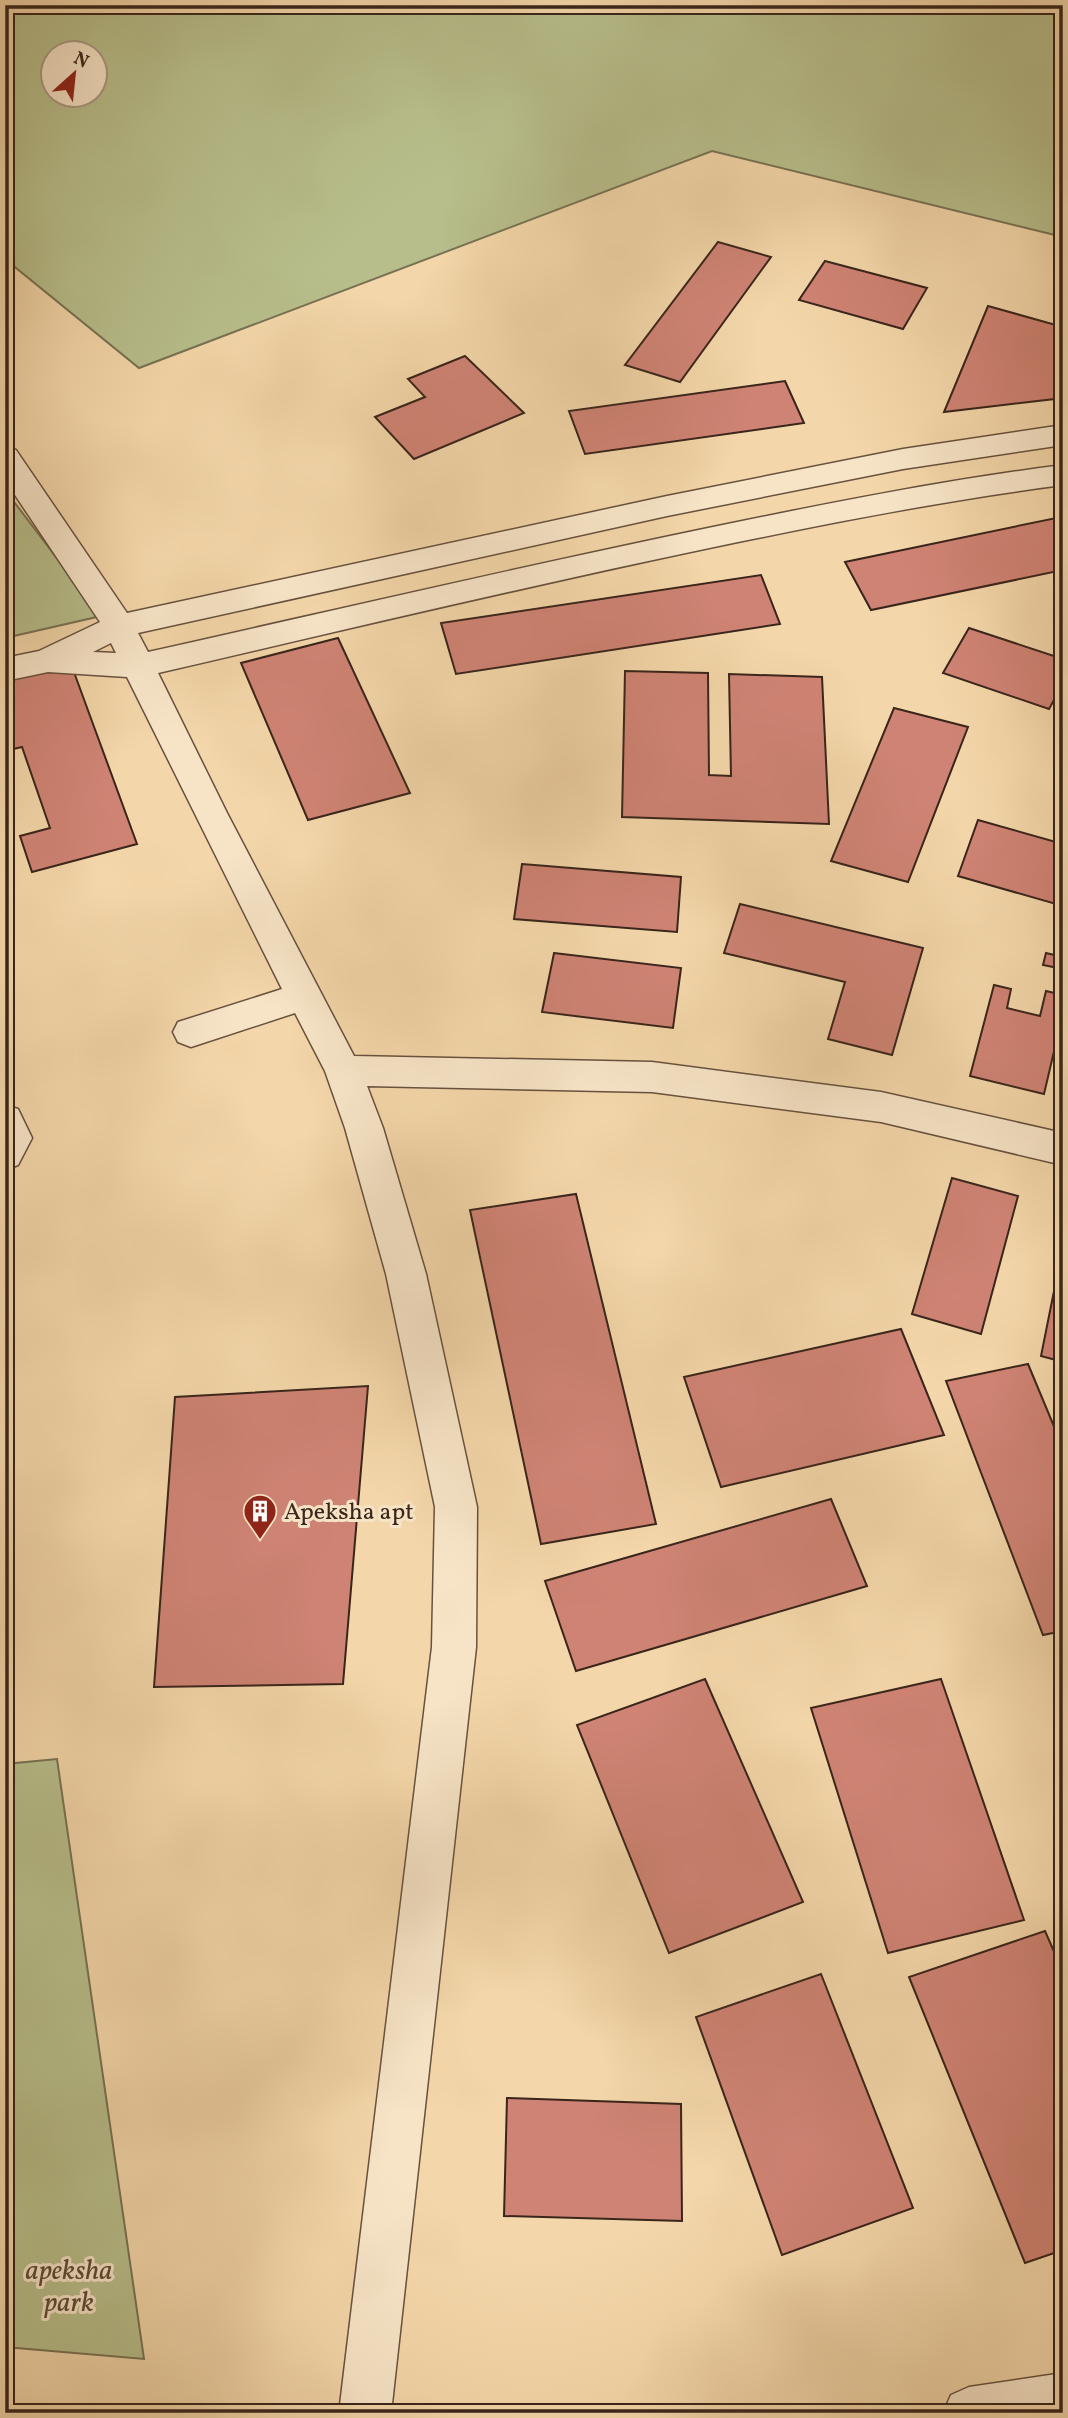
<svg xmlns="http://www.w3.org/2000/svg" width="1068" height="2418" viewBox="0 0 1068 2418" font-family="Vollkorn,serif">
	<rect width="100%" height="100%" fill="#f3d6a9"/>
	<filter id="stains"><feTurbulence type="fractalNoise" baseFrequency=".00286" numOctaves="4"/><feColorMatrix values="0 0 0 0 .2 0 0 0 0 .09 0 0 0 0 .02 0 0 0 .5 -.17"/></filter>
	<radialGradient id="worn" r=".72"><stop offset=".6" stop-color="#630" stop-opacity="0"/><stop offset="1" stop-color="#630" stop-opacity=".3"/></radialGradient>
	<g fill="#b7be8b" stroke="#787253" stroke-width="2" fill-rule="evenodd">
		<path d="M5,5H1063V237L712,151L139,368L5,259ZM52,52H94V94H52Z"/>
		<path d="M5,490L101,616L5,638Z"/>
		<path d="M57,1759L144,2359L5,2347V1764Z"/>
	</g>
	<g fill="#cf8374" stroke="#3a251b" stroke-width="2">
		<path d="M718,242L771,257L680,382L625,365Z"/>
		<path d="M825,261L927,288L903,329L799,300Z"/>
		<path d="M988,306L1063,327V398L944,412Z"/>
		<path d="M465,356L524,413L414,459L375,417L425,397L408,379Z"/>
		<path d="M785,381L804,423L585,454L569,411Z"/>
		<path d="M1056,518L1063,529V570L871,610L845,562Z"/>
		<path d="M761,575L780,624L456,674L441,623Z"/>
		<path d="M969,628L1063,659V684L1049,709L943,673Z"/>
		<path d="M338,638L410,793L308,820L241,663Z"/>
		<path d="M71,664L137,844L32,872L20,836L50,828L22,747L5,751V681Z"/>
		<path d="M625,671L708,673L709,775L731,776L729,674L822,677L829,824L622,817Z"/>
		<path d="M894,708L968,727L908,882L831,861Z"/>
		<path d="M978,820L1063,844V906L958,876Z"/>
		<path d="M522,864L681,877L677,932L514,919Z"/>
		<path d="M740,904L923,948L892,1055L828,1039L845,982L724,953Z"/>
		<path d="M554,953L681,968L673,1028L542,1012Z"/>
		<path d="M1046,953L1063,957V969L1043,965Z"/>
		<path d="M994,985L1011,989L1007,1008L1040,1016L1046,991L1063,995V1013L1044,1094L970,1076Z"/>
		<path d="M952,1178L1018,1196L981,1334L912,1314Z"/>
		<path d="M576,1194L656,1524L541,1544L470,1210Z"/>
		<path d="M1063,1246V1362L1041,1356Z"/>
		<path d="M901,1329L944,1435L721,1487L684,1377Z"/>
		<path d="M1028,1364L1063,1448V1631L1043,1635L946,1381Z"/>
		<path d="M368,1386L343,1684L154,1687L175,1397Z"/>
		<path d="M831,1499L867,1586L576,1671L545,1581Z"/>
		<path d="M705,1679L803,1902L669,1953L577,1725Z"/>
		<path d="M941,1679L1024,1920L888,1953L811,1708Z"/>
		<path d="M1045,1931L1063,1972V2250L1025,2263L909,1977Z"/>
		<path d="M821,1974L913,2208L782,2255L696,2017Z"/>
		<path d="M507,2098L681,2104L682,2221L504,2216Z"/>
	</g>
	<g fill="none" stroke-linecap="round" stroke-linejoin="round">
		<defs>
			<g id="minor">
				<path d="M1063,425V445L903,469L667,516L138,633L148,652C336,610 524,566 713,527C829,503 945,480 1063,465V485C946,500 830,523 714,547C528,586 343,630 158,673L227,813L354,1056L652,1062L881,1092L1063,1133V1165L881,1122L652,1092L367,1086L383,1128L426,1274L477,1507L476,1647L391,2413H339L432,1647L435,1507L386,1274L345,1128L325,1071L295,1013L191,1047L178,1042L173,1032L178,1022L282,989L127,677L48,672L5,681V658L39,651L100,622L5,480V447L16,450L127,613L667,496L903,449ZM111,643L116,653L93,652Z"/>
				<path d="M5,1105L18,1109L32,1138L18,1165L5,1170Z"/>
				<path d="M1063,2373V2413H943L951,2395L969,2387Z"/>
			</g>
		</defs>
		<use href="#minor" stroke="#68513e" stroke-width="3"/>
		<use href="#minor" fill="#f7e4c7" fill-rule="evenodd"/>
	</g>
	<defs>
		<symbol id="building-pin" viewBox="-11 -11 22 30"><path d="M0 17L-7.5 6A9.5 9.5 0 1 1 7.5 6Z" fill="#8f2418" stroke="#f7e4c7"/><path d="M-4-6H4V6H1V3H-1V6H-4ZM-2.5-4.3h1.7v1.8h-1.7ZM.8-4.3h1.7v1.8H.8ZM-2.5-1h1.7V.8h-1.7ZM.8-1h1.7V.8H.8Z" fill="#fff"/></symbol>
	</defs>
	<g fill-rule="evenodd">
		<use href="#building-pin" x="241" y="1492" width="38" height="52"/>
	</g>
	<g text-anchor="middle" stroke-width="6" stroke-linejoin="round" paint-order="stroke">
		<g font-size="24" fill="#3a251b" stroke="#f7e4c7" text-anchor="start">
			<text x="284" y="1519">Apeksha apt</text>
		</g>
		<g font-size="28" font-style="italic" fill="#594b37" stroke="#f7e4c7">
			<text x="69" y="2279">apeksha<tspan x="69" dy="32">park</tspan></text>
		</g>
	</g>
	<rect width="1068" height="2418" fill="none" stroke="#f3d6a9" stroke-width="28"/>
	<rect x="7" y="7" width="1054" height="2404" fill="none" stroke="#3a251b" stroke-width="3.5"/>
	<rect x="14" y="14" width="1040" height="2390" fill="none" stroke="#3a251b" stroke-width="2"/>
	<g transform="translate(74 74) rotate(27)"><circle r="33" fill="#f7e4c7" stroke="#ab9882" stroke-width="2"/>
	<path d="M0-5L12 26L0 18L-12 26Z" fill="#8f2418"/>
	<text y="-10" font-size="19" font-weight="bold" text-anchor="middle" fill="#3a251b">N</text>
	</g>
	<rect width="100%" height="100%" filter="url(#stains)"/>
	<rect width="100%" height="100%" fill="url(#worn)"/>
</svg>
